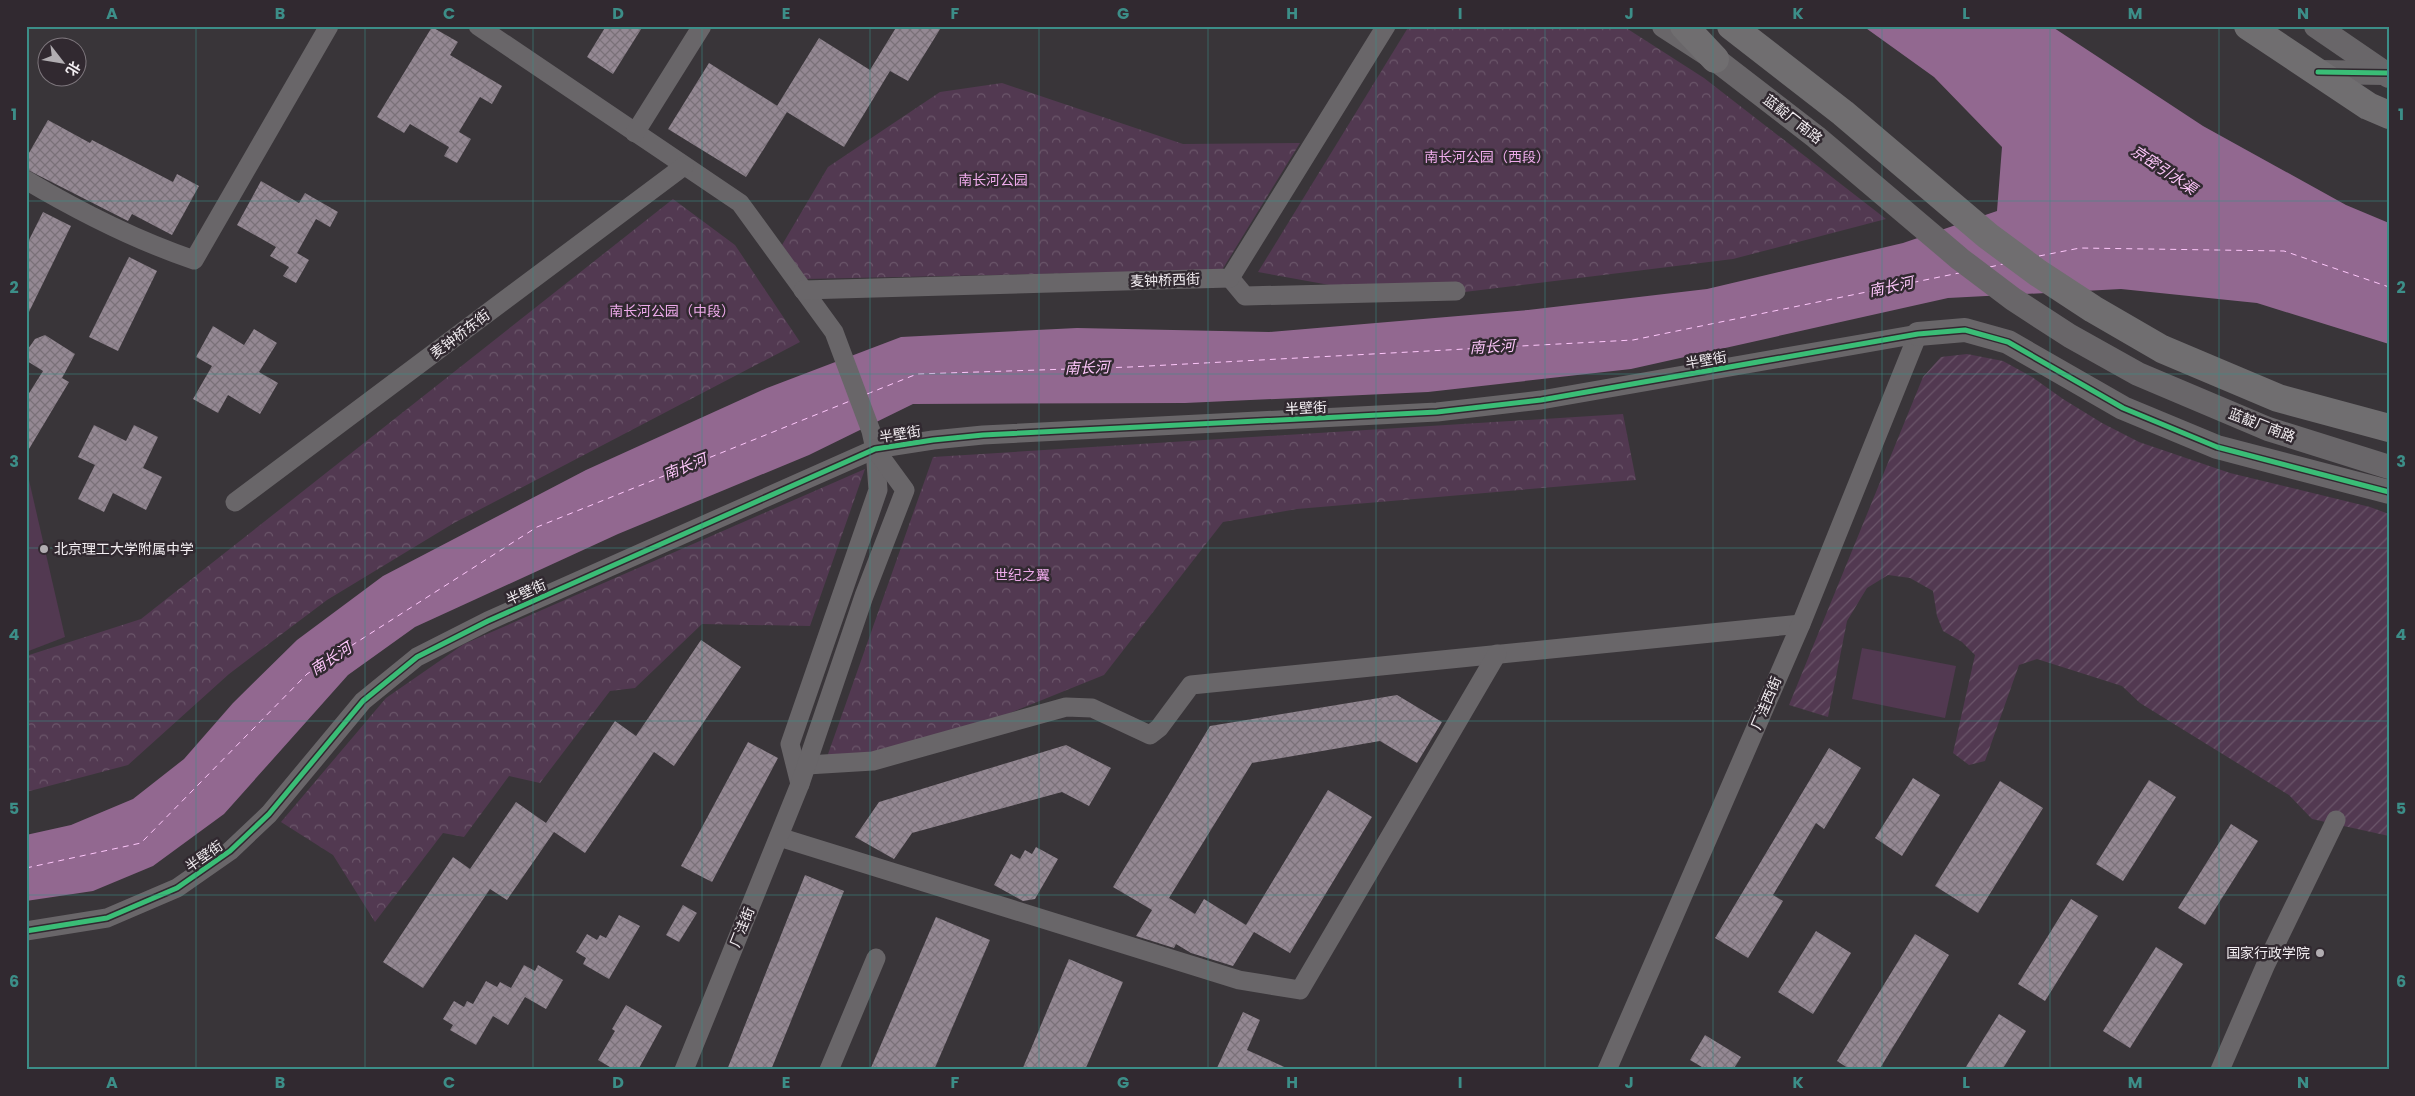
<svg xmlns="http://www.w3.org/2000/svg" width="2415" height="1096" viewBox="0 0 2415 1096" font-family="Poppins,'Noto Sans SC',sans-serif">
	<defs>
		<pattern id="park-crowns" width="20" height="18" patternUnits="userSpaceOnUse" patternTransform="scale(1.25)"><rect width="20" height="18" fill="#523951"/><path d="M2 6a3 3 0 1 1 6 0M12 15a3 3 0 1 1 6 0" fill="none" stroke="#6b566a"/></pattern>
		<pattern id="garden-furrows" width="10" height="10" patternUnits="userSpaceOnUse" patternTransform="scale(1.25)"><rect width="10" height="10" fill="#523951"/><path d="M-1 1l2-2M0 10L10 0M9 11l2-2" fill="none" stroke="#6b566a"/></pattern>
		<pattern id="building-cross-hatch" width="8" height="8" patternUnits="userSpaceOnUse" patternTransform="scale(1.25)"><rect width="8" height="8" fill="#948893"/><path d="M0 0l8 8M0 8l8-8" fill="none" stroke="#7a7179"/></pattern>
	</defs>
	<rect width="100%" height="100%" fill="#393539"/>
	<g fill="url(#park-crowns)">
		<path d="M1409,26H1623L1704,78L1886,219L1733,259L1407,299L1258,272Z"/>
		<path d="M1002,83L1183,144L1300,143L1222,270L805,279L782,245L828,167L940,92Z"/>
		<path d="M673,199L735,245L800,342L454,523L327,600L229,674L128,765L26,792V656L141,619Z"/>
		<path d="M1623,414L1636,480L1297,509L1223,522L1104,675L869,770L827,757L933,457Z"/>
		<path d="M865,469L810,626L702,624L635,688L610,691L540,783L509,776L464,837L443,833L375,922L333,855L281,822L386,698L464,644Z"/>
	</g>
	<path fill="url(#garden-furrows)" d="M1967,354L2003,361L2032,377L2063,399L2102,423L2139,442L2230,473L2370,507L2389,514V836L2312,819L2289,795L2140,703L2122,686L2037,659L2019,665L1985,761L1969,765L1953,753L1975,655L1962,642L1943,631L1937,616L1933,591L1910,578L1888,575L1867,588L1847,621L1828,717L1789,705L1923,377L1941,357Z"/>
	<g fill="#523951">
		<path d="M26,467L65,637L26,652Z"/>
		<path d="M1862,648L1956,666L1945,718L1852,699Z"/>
	</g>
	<path fill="#926890" d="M1863,26H2051L2203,126L2346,205L2389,223V344L2257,303L2121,289L1948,298L1631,369L1428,392L1185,403L913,404L809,455L618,534L415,627L348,675L224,814L153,866L93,891L26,901V835L71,825L133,799L184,759L233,703L297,640L383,576L586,470L767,388L901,337L1077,328L1269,332L1528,310L1707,289L1903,243L1997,211L2002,147L1934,77Z"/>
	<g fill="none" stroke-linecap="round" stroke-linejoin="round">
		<g stroke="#fdc6fa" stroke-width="1" stroke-dasharray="6 5" stroke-linecap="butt">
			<path d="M2039,256L2080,248L2284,251L2389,287"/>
			<path d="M1990,267L2003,264"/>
			<path d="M867,394L917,374L1130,367L1633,340L1959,273"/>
			<path d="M26,868L141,843L307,674L537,527L850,401"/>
		</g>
	</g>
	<g fill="url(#building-cross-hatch)">
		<path d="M606,26H643L613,74L587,57Z"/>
		<path d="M897,26H942L908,81L890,71L844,147L777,106L819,38L870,70Z"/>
		<path d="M432,27L458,42L450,55L502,86L492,104L480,97L460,130L459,132L471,139L457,163L444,156L449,147L410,124L404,133L377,117Z"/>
		<path d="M709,63L787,112L746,177L668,129Z"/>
		<path d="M48,120L90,143L92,140L173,182L177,174L199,186L172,235L132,214L128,221L26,169V158Z"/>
		<path d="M261,181L299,203L305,193L338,212L330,227L316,219L297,253L309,260L296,283L283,276L289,267L270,256L276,247L237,225Z"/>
		<path d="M43,212L71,226L26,318V246Z"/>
		<path d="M129,257L157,271L118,351L89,337Z"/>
		<path d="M213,326L244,345L254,329L277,343L259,372L278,383L260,414L228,395L218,413L193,399L212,366L196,357Z"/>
		<path d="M45,335L75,354L62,378L69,382L26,454V398L43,371L27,361L28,349L35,339Z"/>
		<path d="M94,425L126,441L134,425L158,437L143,468L162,477L146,510L113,493L104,512L78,499L95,465L78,457Z"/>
		<path d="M701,640L741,667L674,766L654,752L585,853L554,832L507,900L490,889L423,988L383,962L453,857L470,869L516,802L546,823L615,721L636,736Z"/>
		<path d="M1397,695L1442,722L1417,763L1380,741L1252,763L1169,898L1195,914L1204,899L1246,925L1328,790L1372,817L1290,953L1254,932L1233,966L1191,953L1176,944L1174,948L1136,936L1152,910L1113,887L1210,726Z"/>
		<path d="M748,742L778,758L712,882L681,866Z"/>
		<path d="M1066,745L1111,768L1089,806L1062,792L912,833L894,859L855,837L879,802Z"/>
		<path d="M1829,748L1861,768L1824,829L1816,823L1773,895L1783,901L1748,958L1715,938Z"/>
		<path d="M1913,778L1940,795L1902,856L1875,838Z"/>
		<path d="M2149,780L2176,797L2123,881L2096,864Z"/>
		<path d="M2000,781L2043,808L1978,913L1935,886Z"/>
		<path d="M2231,824L2258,841L2205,925L2178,908Z"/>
		<path d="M1036,847L1058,859L1035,899L1023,901L994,885L1011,854L1020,859L1025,850L1032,854Z"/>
		<path d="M805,875L844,891L771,1070H727Z"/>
		<path d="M2071,899L2098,916L2045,1001L2018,984Z"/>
		<path d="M683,905L697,913L679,942L666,935Z"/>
		<path d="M619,915L640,926L609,979L583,964L586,958L576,952L587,934L597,940L600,935L606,938Z"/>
		<path d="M936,917L990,940L934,1070H870Z"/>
		<path d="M1816,931L1851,953L1813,1014L1778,992Z"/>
		<path d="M1915,934L1949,955L1879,1070H1851L1837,1061Z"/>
		<path d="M2156,947L2183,964L2130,1048L2103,1031Z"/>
		<path d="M1069,959L1123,982L1085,1070H1022Z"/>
		<path d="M524,965L535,971L538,965L563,980L546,1009L525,997L508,1025L493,1016L476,1045L450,1030L453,1025L443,1019L454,1001L464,1007L467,1001L473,1004L486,981L497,987L500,982L511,988Z"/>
		<path d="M626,1005L662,1026L638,1070H615L598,1060L615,1031L612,1029Z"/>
		<path d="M1243,1012L1260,1020L1247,1050L1291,1070H1216Z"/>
		<path d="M1999,1014L2026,1031L2002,1070H1964Z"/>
		<path d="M1705,1035L1741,1057L1733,1070H1707L1690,1060Z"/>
	</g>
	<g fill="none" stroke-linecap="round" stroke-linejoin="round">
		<g stroke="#696669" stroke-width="19">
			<path d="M478,26L740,203L834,332L871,431L875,449L878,490L790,744L800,784"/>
			<path d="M635,133L702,26"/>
			<path d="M26,180C80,212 135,240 194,260L329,26"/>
			<path d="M1230,278L1245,296L1456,291"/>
			<path d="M803,290L1230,278L1386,26"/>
			<path d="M235,502L684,166"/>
			<path d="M807,765L873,761L1066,707L1092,708L1150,735L1159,728L1191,685L1801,624"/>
			<path d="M779,837L1239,980L1300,990L1497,654"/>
			<path d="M26,931L107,918L177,888L230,851L269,814L363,701L417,657L488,621L875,449L933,440L983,435L1437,412L1541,400L1918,334"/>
			<path d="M684,1070L800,784L864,596L905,490L875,449"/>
			<path d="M829,1070L876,958"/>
			<path d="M1607,1070L1801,624L1918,334"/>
			<path d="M2220,1070L2266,964L2336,820"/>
		</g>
		<g stroke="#696669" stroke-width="24">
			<path d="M1664,26L1715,59L1816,137L1960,259L2013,299L2070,336L2138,374L2268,429L2389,467"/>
			<path d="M2316,26L2389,76"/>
			<path d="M2318,72L2385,73"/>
			<path d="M1918,334L1965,330L2008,342L2123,408L2217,447L2389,492"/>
		</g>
		<g stroke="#706e70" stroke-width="28">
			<path d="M1684,26L1715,59"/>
			<path d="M1731,26L1843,113L1988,236L2038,273L2093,309L2162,349L2278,398L2389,428"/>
			<path d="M2248,26L2368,106L2389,115"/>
		</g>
		<defs>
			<g id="cycleway">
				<path d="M2318,72L2389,73"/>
				<path d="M26,931L107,918L177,888L230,851L269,814L363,701L417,657L488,621L875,449L933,440L983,435L1437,412L1541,400L1918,334L1965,330L2008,342L2123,408L2217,447L2389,492"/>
			</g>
		</defs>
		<use href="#cycleway" stroke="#312930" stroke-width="8"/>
		<use href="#cycleway" stroke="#3abd76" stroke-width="5"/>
	</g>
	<path fill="none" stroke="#3c8e88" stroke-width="1" stroke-opacity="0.55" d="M196,26V1070M365,26V1070M533,26V1070M702,26V1070M870,26V1070M1039,26V1070M1208,26V1070M1376,26V1070M1545,26V1070M1713,26V1070M1882,26V1070M2050,26V1070M2219,26V1070M26,201H2389M26,374H2389M26,548H2389M26,721H2389M26,895H2389"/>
	<g fill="#b1adb1" stroke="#312930" stroke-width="2">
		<circle cx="44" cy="549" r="5"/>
		<circle cx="2320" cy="953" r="5"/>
	</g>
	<g text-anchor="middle" stroke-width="5" stroke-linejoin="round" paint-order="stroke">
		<g font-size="14" fill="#f2edf1" stroke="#312930">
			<text transform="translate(1793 119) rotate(38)" y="5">蓝靛厂南路</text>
			<text transform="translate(1165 280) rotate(-2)" y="5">麦钟桥西街</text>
			<text transform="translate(460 334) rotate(-37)" y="5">麦钟桥东街</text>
			<text transform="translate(1706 360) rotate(-10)" y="5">半壁街</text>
			<text transform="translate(1306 408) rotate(-3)" y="5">半壁街</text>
			<text transform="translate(2262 425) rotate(21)" y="5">蓝靛厂南路</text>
			<text transform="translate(900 434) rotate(-9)" y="5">半壁街</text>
			<text transform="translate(526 592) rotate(-24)" y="5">半壁街</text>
			<text transform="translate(1766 703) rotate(-67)" y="5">厂洼西街</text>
			<text transform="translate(204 856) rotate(-35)" y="5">半壁街</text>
			<text transform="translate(742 927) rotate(-68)" y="5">厂洼街</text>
		</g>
		<g font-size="14" fill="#edaaea" stroke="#312930">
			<text x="1487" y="162">南长河公园（西段）</text>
			<text x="993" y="185">南长河公园</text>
			<text x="672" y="316">南长河公园（中段）</text>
			<text x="1022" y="580">世纪之翼</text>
		</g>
		<g font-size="14" fill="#f2edf1" stroke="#312930" text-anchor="start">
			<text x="54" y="554">北京理工大学附属中学</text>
			<text x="2310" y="958" text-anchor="end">国家行政学院</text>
		</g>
		<g font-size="15" font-style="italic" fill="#fdc6fa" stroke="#312930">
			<text transform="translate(2164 170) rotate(34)" y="5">京密引水渠</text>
			<text transform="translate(1891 287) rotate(-12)" y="5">南长河</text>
			<text transform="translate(1492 347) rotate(-3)" y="5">南长河</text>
			<text transform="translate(1087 368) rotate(-2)" y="5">南长河</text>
			<text transform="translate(685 467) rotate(-22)" y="5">南长河</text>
			<text transform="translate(331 659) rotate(-33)" y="5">南长河</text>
		</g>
	</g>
	<rect width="2415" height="1096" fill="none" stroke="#312930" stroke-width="55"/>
	<g transform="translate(62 62) rotate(121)"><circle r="24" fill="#312930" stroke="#7e777d"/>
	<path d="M0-4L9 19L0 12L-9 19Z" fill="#b1adb1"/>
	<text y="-8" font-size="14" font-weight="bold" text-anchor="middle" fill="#f2edf1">北</text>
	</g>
	<rect x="28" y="28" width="2360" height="1040" fill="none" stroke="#3c8e88" stroke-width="2"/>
	<g font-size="16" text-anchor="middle" font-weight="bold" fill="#3c8e88">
		<text x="112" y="19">A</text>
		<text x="280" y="19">B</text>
		<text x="449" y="19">C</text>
		<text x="618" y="19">D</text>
		<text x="786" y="19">E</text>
		<text x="955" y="19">F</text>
		<text x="1123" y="19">G</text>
		<text x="1292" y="19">H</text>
		<text x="1460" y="19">I</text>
		<text x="1629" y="19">J</text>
		<text x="1798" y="19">K</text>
		<text x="1966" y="19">L</text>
		<text x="2135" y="19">M</text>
		<text x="2303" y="19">N</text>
		<text x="14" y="120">1</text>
		<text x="2401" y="120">1</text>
		<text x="14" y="293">2</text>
		<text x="2401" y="293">2</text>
		<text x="14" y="467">3</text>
		<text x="2401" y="467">3</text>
		<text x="14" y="640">4</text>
		<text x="2401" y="640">4</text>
		<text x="14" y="814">5</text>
		<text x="2401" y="814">5</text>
		<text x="14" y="987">6</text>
		<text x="2401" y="987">6</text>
		<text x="112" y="1088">A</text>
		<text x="280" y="1088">B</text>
		<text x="449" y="1088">C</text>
		<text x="618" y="1088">D</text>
		<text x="786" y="1088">E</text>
		<text x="955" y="1088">F</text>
		<text x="1123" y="1088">G</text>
		<text x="1292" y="1088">H</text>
		<text x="1460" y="1088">I</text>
		<text x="1629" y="1088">J</text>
		<text x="1798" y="1088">K</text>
		<text x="1966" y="1088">L</text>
		<text x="2135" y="1088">M</text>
		<text x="2303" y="1088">N</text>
	</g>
</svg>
